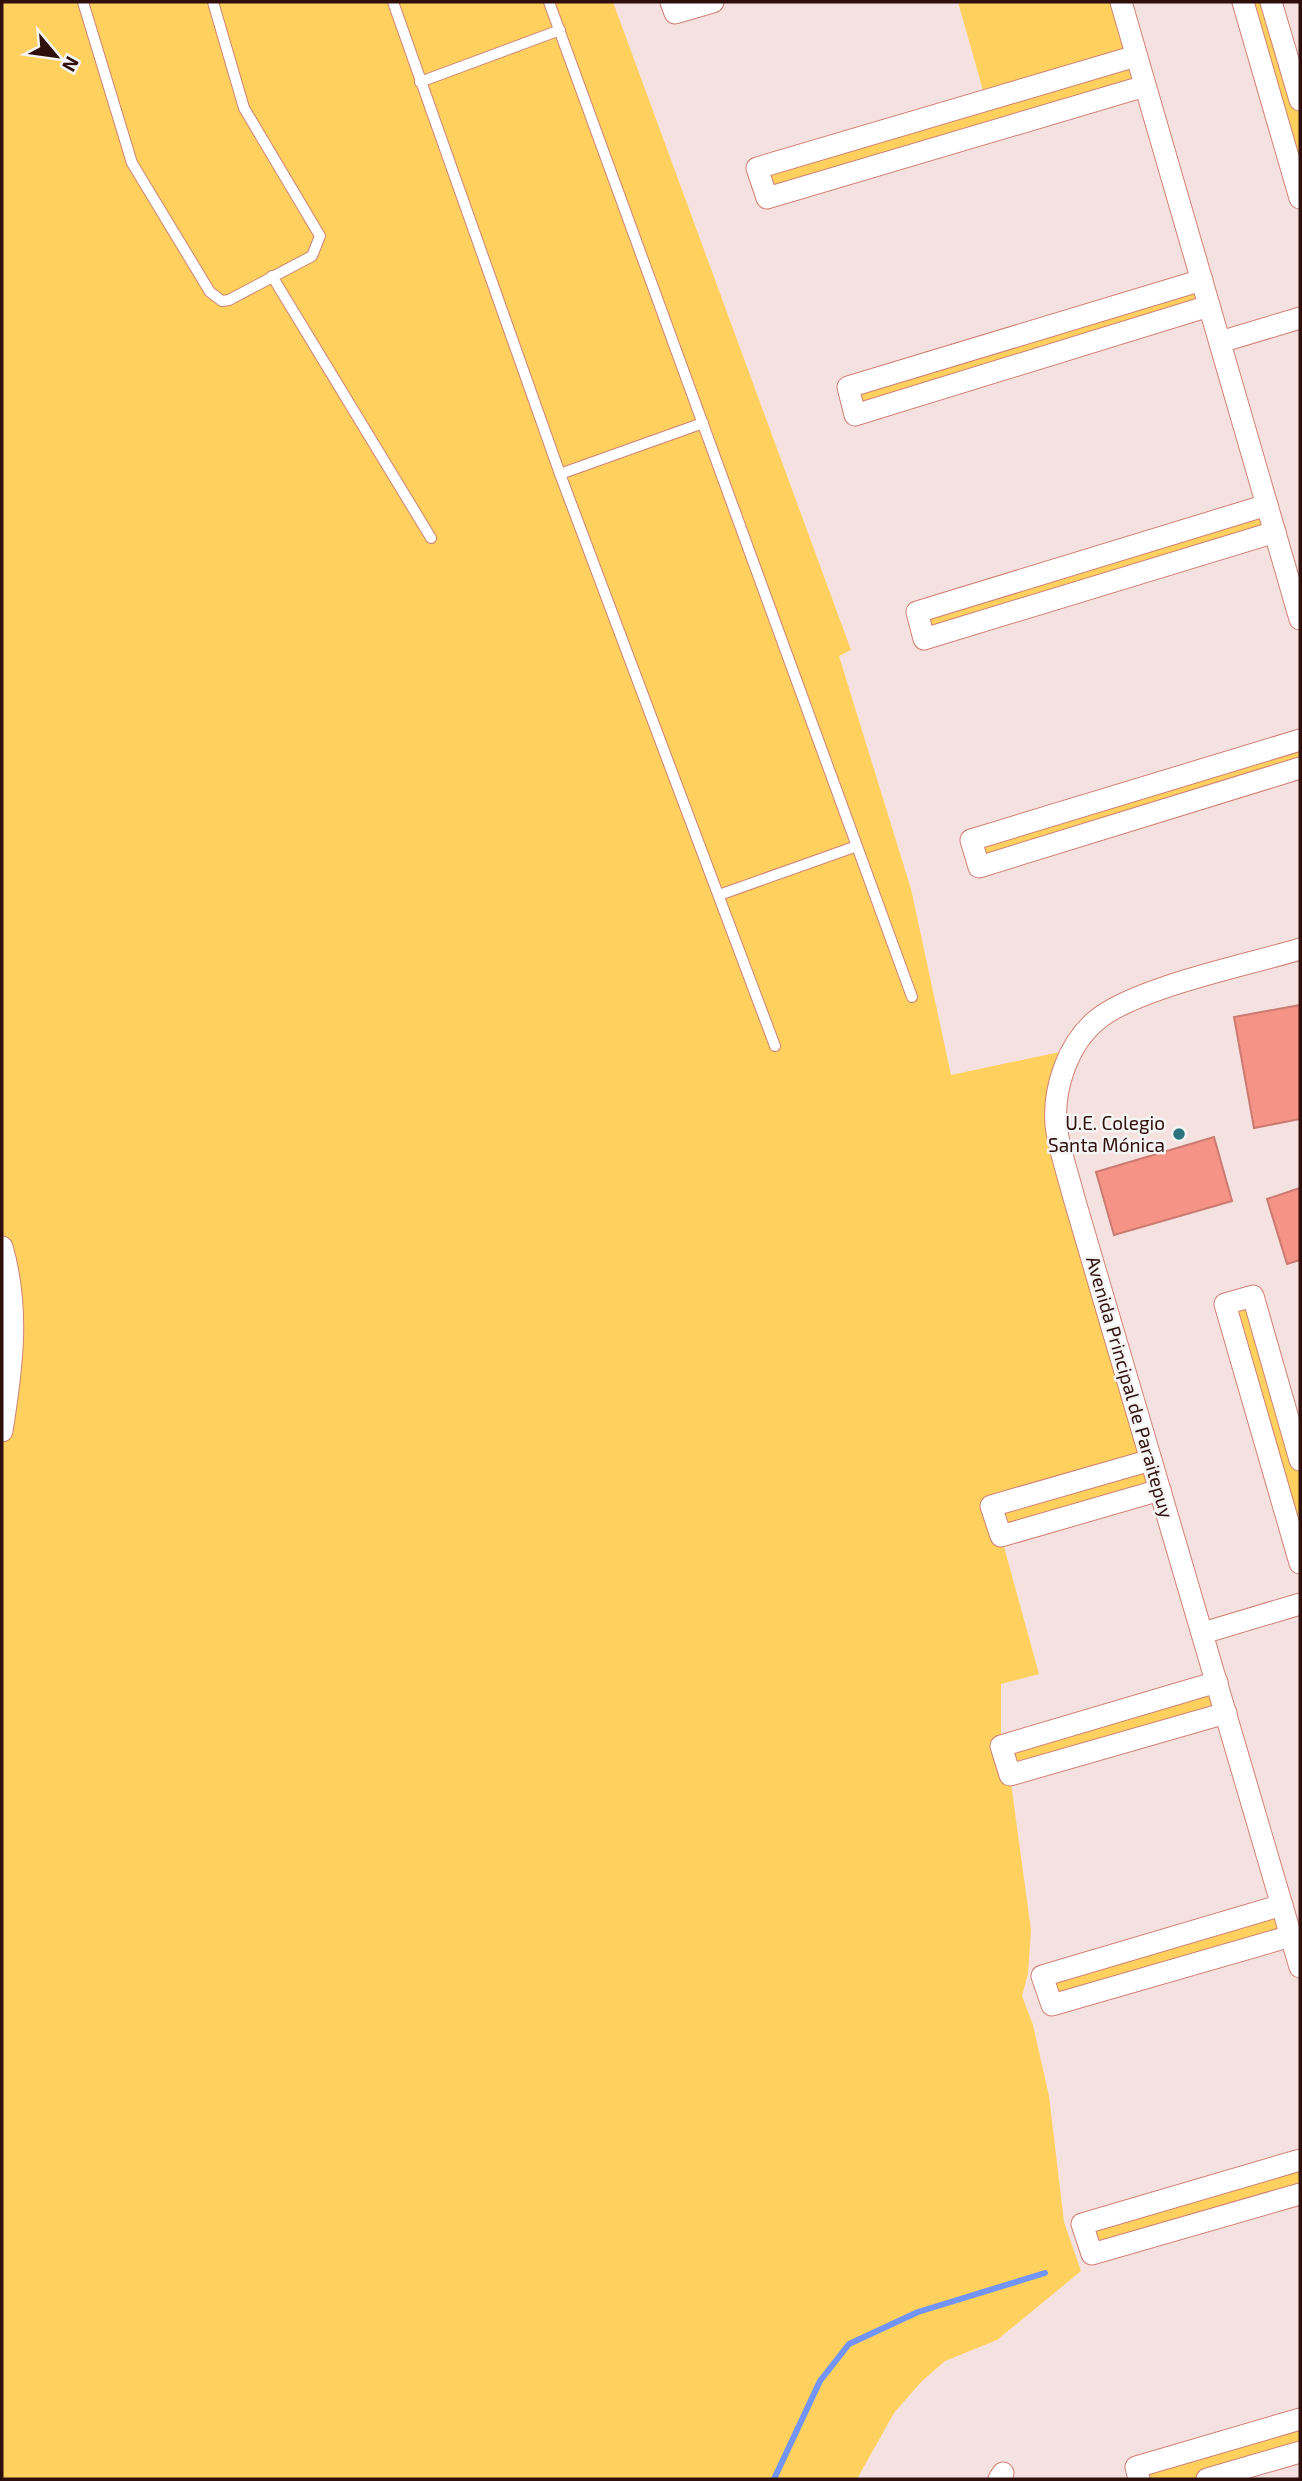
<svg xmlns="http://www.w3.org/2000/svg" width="1302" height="2481" viewBox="0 0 1302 2481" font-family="'Exo 2',sans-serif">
	<rect width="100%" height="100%" fill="#f5e2e0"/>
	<g fill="#fed15e">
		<path d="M2,2H613L851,650L839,656L911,889L951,1075L1074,1049L1056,1105L1160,1490L1001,1536L1039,1674L1001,1684V1745L1217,1682L1226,1713L1010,1776L1031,1930L1028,1974L1022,1996L1033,2025L1049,2096L1064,2222L1081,2271L997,2340L945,2361L921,2382L894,2413L857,2479H2Z"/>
		<path d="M958,2H1121L1145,86L767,198L757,168L986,101Z"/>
		<path d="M1243,2H1271L1300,100V198Z"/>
		<path d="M1202,280L1209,306L855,415L848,387Z"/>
		<path d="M1267,505L1275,532L924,639L917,612Z"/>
		<path d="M1300,740V768L979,867L971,840Z"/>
		<path d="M1253,1296L1300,1460V1563L1225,1304Z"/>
		<path d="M1282,1905L1291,1936L1052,2005L1042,1976Z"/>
		<path d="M1300,2160V2194L1092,2254L1082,2224Z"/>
		<path d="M1300,2419V2452L1207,2479H1139L1136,2467Z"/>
	</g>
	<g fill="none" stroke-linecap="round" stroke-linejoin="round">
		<path stroke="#7294f6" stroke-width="6" d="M774,2479L820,2381L849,2344L918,2312L1045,2273"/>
	</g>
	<g fill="#f49386" stroke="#cb7b71" stroke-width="2">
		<path d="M1300,1005V1119L1254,1128L1234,1017Z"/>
		<path d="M1214,1137L1232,1201L1114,1235L1096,1172Z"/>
		<path d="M1300,1188V1260L1287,1264L1267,1199Z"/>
	</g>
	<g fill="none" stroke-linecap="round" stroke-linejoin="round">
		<defs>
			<g id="lane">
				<path d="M83,2L132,163L210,292L222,301L229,300L312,256L320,236L244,108L213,2"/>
				<path d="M393,2L560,474L775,1046"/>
				<path d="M549,2L912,997"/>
				<path d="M420,82L560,30"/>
				<path d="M272,276L431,538"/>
				<path d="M560,474L703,423"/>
				<path d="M719,895L857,846"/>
			</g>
			<g id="street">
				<path d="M671,2L675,13L713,2"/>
				<path d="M1121,2L1300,619"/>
				<path d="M1243,2L1300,198"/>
				<path d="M1271,2L1300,100"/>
				<path d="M1136,56L757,168L767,198L1145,86"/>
				<path d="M1202,280L848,387L855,415L1209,306"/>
				<path d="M1220,342L1300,318"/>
				<path d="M1267,505L917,612L924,639L1275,532"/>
				<path d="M1300,740L971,840L979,867L1300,768"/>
				<path d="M1300,949C1248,965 1138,987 1098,1019C1068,1043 1053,1088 1056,1125C1059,1150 1068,1174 1074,1198L1300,1967"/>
				<path d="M2,1247C20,1309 12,1368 2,1431"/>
				<path d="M1151,1460L991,1506L1001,1536L1160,1490"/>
				<path d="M1300,1460L1253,1296L1225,1304L1300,1563"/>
				<path d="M1203,1633L1300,1604"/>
				<path d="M1217,1682L1001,1746L1010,1775L1226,1713"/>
				<path d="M1282,1905L1042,1976L1052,2005L1291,1936"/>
				<path d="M1300,2160L1082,2224L1092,2254L1300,2194"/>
				<path d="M999,2479L1003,2473"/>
				<path d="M1139,2479L1136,2467L1300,2419"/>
				<path d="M1207,2479L1300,2452"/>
			</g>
		</defs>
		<use href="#lane" stroke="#d18076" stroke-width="12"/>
		<use href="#street" stroke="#d18076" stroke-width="23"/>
		<use href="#lane" stroke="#fff" stroke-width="10"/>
		<use href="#street" stroke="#fff" stroke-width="21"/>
	</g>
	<circle fill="#2b737d" stroke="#f4f4f4" stroke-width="2.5" cx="1179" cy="1134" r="7"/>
	<g text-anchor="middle" stroke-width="5" stroke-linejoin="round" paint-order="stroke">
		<g font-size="19" fill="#2e0f0c" stroke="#f4f4f4" text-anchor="end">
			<text x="1165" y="1130">U.E. Colegio<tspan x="1165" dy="22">Santa Mónica</tspan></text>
		</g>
		<g font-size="19" fill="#2e0f0c" stroke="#f4f4f4">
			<text transform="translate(1130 1387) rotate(74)" y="7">Avenida Principal de Paraitepuy</text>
		</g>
	</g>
	<rect width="1302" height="2481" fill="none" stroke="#2e0f0c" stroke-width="7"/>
	<g transform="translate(56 56) rotate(119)" stroke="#f4f4f4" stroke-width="5" paint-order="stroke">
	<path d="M0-5L12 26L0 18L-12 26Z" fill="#2e0f0c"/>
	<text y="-10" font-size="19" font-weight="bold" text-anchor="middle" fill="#2e0f0c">N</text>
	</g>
</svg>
